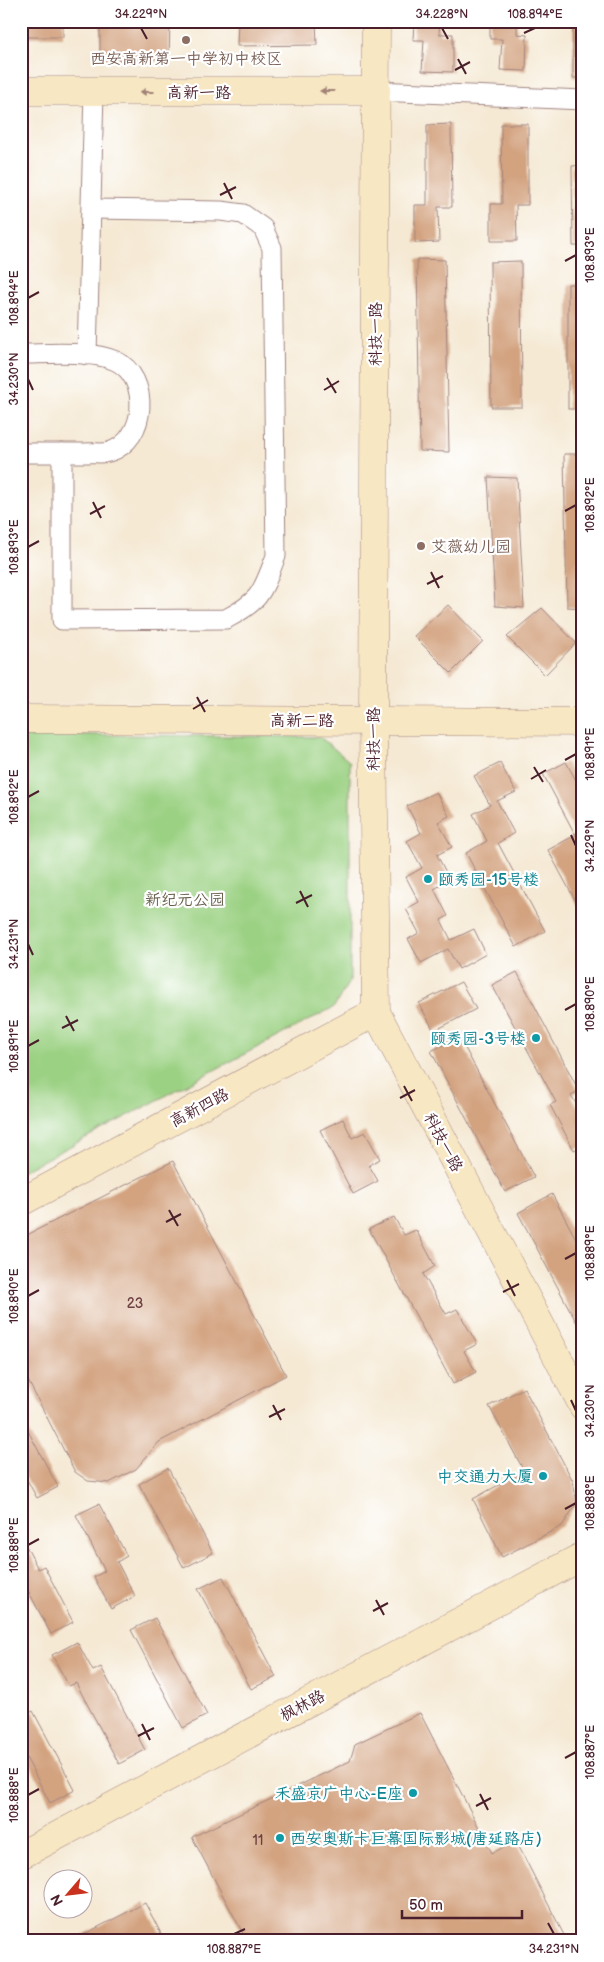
<svg xmlns="http://www.w3.org/2000/svg" width="604" height="1962" viewBox="0 0 604 1962" font-family="'Balsamiq Sans','LXGW WenKai TC',sans-serif">
	<rect width="100%" height="100%" fill="#fff"/>
	<filter id="ink" filterUnits="userSpaceOnUse"><feTurbulence type="fractalNoise" baseFrequency=".02" numOctaves="2"/><feDisplacementMap in="SourceGraphic" scale="10" xChannelSelector="R" yChannelSelector="G"/><feConvolveMatrix kernelMatrix="1 2 1 2 8 2 1 2 1" color-interpolation-filters="sRGB"/></filter>
	<filter id="wash" filterUnits="userSpaceOnUse"><feTurbulence type="fractalNoise" baseFrequency=".0096" numOctaves="4" result="noise"/><feDisplacementMap in="SourceGraphic" scale="20" xChannelSelector="R" yChannelSelector="G"/><feGaussianBlur stdDeviation="1.12" result="paint"/><feColorMatrix in="noise" values="0 0 0 0 0 0 0 0 0 0 0 0 0 0 0 0 0 1.4 0 .05"/><feComposite in="paint" operator="in"/></filter>
	<g filter="url(#wash)">
		<rect width="100%" height="100%" fill="#f5e9d4"/>
		<path fill="#9bd183" stroke="#727857" d="M21,734L320,737L350,762V980L334,1007L21,1172Z"/>
		<g id="blocks">
			<g fill="#d3a380">
				<rect x="21" y="21" width="42" height="16"/>
				<path d="M100,21H170L169,59H100Z"/>
				<path d="M238,21H316L317,45L237,46Z"/>
				<path d="M414,21H440L439,34H453V72L422,71L424,40H413Z"/>
				<path d="M490,21H517V34L527,35L526,71L500,70L502,39H490Z"/>
				<rect x="573" y="21" width="10" height="57"/>
				<path d="M451,124L452,207H438L439,242L415,243V205H427V125Z"/>
				<path d="M501,124H528V205H516L517,241H491V204H502Z"/>
				<path d="M583,165V246H573L572,166Z"/>
				<path d="M417,259L445,260L449,452L420,451Z"/>
				<path d="M521,261L522,407H491L490,262Z"/>
				<rect x="568" y="284" width="15" height="125"/>
				<path d="M564,454H583V608L567,607Z"/>
				<path d="M488,477L517,478L524,608L495,606Z"/>
				<path d="M448,605L483,641L451,673L414,636Z"/>
				<path d="M542,608L576,643L545,675L507,637Z"/>
				<path d="M566,762L583,793V830L575,834L543,774Z"/>
				<path d="M500,763L516,792L497,801L514,833L498,843L545,931L516,947L466,853L487,841L473,814L490,805L474,776Z"/>
				<path d="M436,792L449,816L438,822L452,847L437,855L450,880L434,889L448,916L441,920L451,940L474,929L486,954L459,969L448,949L421,963L408,939L419,933L406,909L419,902L406,877L422,868L407,841L421,833L407,806Z"/>
				<path d="M581,832L583,836V915L548,850Z"/>
				<path d="M517,972L579,1091L571,1095L583,1116V1146L574,1150L550,1105L556,1102L492,985Z"/>
				<path d="M461,982L476,1009L434,1031L419,1003Z"/>
				<path d="M459,1037L534,1177L505,1192L431,1051Z"/>
				<path d="M343,1119L352,1138L365,1132L380,1159L369,1165L378,1181L353,1194L320,1130Z"/>
				<path d="M173,1161L286,1375L159,1442L136,1469L109,1483L88,1481L75,1472L21,1367V1238Z"/>
				<path d="M552,1194L583,1252V1325L579,1327L518,1213Z"/>
				<path d="M394,1217L404,1235L416,1230L435,1266L423,1274L446,1314L457,1309L477,1344L464,1351L476,1372L453,1384L369,1229Z"/>
				<path d="M524,1388L573,1481L577,1503L562,1526L502,1557L473,1499L524,1471L489,1406Z"/>
				<path d="M21,1418L58,1487L37,1498L21,1469Z"/>
				<path d="M168,1468L213,1553L184,1568L139,1484Z"/>
				<path d="M99,1504L127,1556L117,1562L135,1596L111,1609L94,1577L105,1571L76,1515Z"/>
				<path d="M25,1544L38,1569L44,1566L73,1622L51,1634L23,1581L21,1582V1546Z"/>
				<path d="M223,1577L276,1677L251,1689L198,1589Z"/>
				<path d="M155,1618L207,1715L183,1728L131,1630Z"/>
				<path d="M77,1642L93,1671L101,1667L145,1750L119,1764L76,1683L69,1686L52,1655Z"/>
				<path d="M21,1703L27,1714L33,1711L75,1790L50,1803L21,1748Z"/>
				<path d="M420,1713L492,1853L516,1841L567,1941H247L192,1837L350,1761L355,1744Z"/>
				<path d="M145,1903L165,1941H79L77,1938Z"/>
			</g>
		</g>
	</g>
	<g filter="url(#ink)">
		<use href="#blocks" fill-opacity="0" stroke="#a08480" stroke-width="1"/>
		<g fill="none" stroke-linecap="round" stroke-linejoin="round">
			<defs>
				<g id="street">
					<path d="M376,91L583,100"/>
					<path d="M21,354C47,354 92,350 116,361C150,377 148,440 109,452C102,454 93,452 86,453C64,453 43,453 21,453"/>
					<path d="M87,355L94,92"/>
					<path d="M62,453V620L226,619C262,600 262,592 276,556L272,248L263,228L243,214L221,211L92,209"/>
				</g>
				<g id="secondary">
					<path d="M376,21L373,721L376,1012L583,1406"/>
					<path d="M21,91H376"/>
					<path d="M21,719L583,722"/>
					<path d="M21,1202L376,1012"/>
					<path d="M21,1855L583,1556"/>
				</g>
			</defs>
			<use href="#street" stroke="#a08480" stroke-width="21"/>
			<use href="#secondary" stroke="#a08480" stroke-width="29"/>
			<use href="#street" stroke="#fff" stroke-width="19"/>
			<use href="#secondary" stroke="#f8e7c3" stroke-width="28"/>
		</g>
		<defs><path id="oneway-solid" d="M-6-.8H1V-3.2L6.5 0L1 3.2V.8H-6Z" transform="scale(1.25)"/></defs>
		<g fill="#a18377">
			<use href="#oneway-solid" transform="translate(327 91) rotate(180)"/>
			<use href="#oneway-solid" transform="translate(147 92) rotate(180)"/>
		</g>
	</g>
	<path fill="none" stroke="#4a1f2b" stroke-width="2" d="M141,28L147,39M442,28L448,39M524,33L535,28M458,59L466,74M455,70L470,62M224,183L232,199M220,195L236,187M565,261L576,255M28,298L39,292M327,378L336,393M28,379L33,390M324,390L339,381M93,502L101,518M565,511L576,505M90,514L105,506M28,547L39,541M431,572L439,588M427,584L443,576M197,697L205,712M193,709L208,700M565,760L576,754M534,767L543,782M531,779L546,770M28,797L39,791M571,835L576,846M300,891L308,907M296,903L312,895M28,944L33,955M565,1010L576,1004M66,1016L74,1031M62,1028L78,1020M28,1046L39,1040M404,1086L412,1101M400,1098L415,1090M169,1210L178,1226M166,1222L181,1214M565,1259L576,1253M507,1280L515,1296M503,1292L519,1284M28,1296L39,1290M571,1400L576,1411M273,1405L281,1420M269,1417L285,1409M565,1509L576,1503M28,1545L39,1539M376,1600L384,1615M373,1611L388,1603M142,1724L150,1740M138,1736L154,1728M565,1758L576,1752M480,1794L488,1810M28,1795L39,1789M476,1806L491,1798M548,1923L554,1934M234,1934L245,1929"/>
	<g fill="#8d6e63" stroke="#fff" stroke-width="2">
		<circle cx="186" cy="40" r="5"/>
		<circle cx="421" cy="546" r="5"/>
	</g>
	<g fill="#0f9aa8" stroke="#fff" stroke-width="2">
		<circle cx="428" cy="879" r="5"/>
		<circle cx="536" cy="1038" r="5"/>
		<circle cx="543" cy="1476" r="5"/>
		<circle cx="413" cy="1793" r="5"/>
		<circle cx="280" cy="1838" r="5"/>
	</g>
	<g text-anchor="middle" stroke-width="4.5" stroke-linejoin="round" paint-order="stroke">
		<g font-size="14" fill="#6c4040">
			<text x="135" y="1308">23</text>
			<text x="258" y="1845">11</text>
		</g>
		<g font-size="16" fill="#785e54" stroke="#fff">
			<text x="186" y="64">西安高新第一中学初中校区</text>
			<text x="431" y="552" text-anchor="start">艾薇幼儿园</text>
		</g>
		<g font-size="16" fill="#4a1f2b" stroke="#fff">
			<text x="199" y="98">高新一路</text>
			<text transform="translate(375 334) rotate(-90)" y="6">科技一路</text>
			<text x="302" y="726">高新二路</text>
			<text transform="translate(373 739) rotate(-90)" y="6">科技一路</text>
			<text transform="translate(199 1107) rotate(-28)" y="6">高新四路</text>
			<text transform="translate(444 1142) rotate(62)" y="6">科技一路</text>
			<text transform="translate(302 1705) rotate(-28)" y="6">枫林路</text>
		</g>
		<g font-size="16" fill="#0d838f" stroke="#fff" text-anchor="end">
			<text x="438" y="885" text-anchor="start">颐秀园-15号楼</text>
			<text x="526" y="1044">颐秀园-3号楼</text>
			<text x="533" y="1482">中交通力大厦</text>
			<text x="403" y="1799">禾盛京广中心-E座</text>
			<text x="290" y="1844" text-anchor="start">西安奥斯卡巨幕国际影城(唐延路店)</text>
		</g>
		<g font-size="16" fill="#665d4a" stroke="#fff">
			<text x="185" y="905">新纪元公园</text>
		</g>
	</g>
	<rect width="604" height="1962" fill="none" stroke="#fff" stroke-width="55"/>
	<g transform="translate(68 1894) rotate(242)"><circle r="24" fill="#ffffff" stroke="#b7a5aa"/>
	<path d="M0-4L9 19L0 12L-9 19Z" fill="#c8321e"/>
	<text y="-8" font-size="14" font-weight="bold" text-anchor="middle" fill="#4a1f2b">N</text>
	</g>
	<path d="M402 1910v8h120v-8" fill="none" stroke="#4a1f2b" stroke-width="2.5"/>
	<text x="409" y="1910" font-size="15" fill="#4a1f2b" stroke="#ffffff" stroke-width="4" paint-order="stroke">50 m</text>
	<rect x="28" y="28" width="548" height="1906" fill="none" stroke="#4a1f2b" stroke-width="2"/>
	<g font-size="12" text-anchor="middle" fill="#4a1f2b">
		<text x="141" y="18">34.229°N</text>
		<text x="442" y="18">34.228°N</text>
		<text x="535" y="18">108.894°E</text>
		<text transform="translate(590 255) rotate(-90)" y="4">108.893°E</text>
		<text transform="translate(14 298) rotate(-90)" y="4">108.894°E</text>
		<text transform="translate(14 379) rotate(-90)" y="4">34.230°N</text>
		<text transform="translate(590 505) rotate(-90)" y="4">108.892°E</text>
		<text transform="translate(14 547) rotate(-90)" y="4">108.893°E</text>
		<text transform="translate(590 754) rotate(-90)" y="4">108.891°E</text>
		<text transform="translate(14 797) rotate(-90)" y="4">108.892°E</text>
		<text transform="translate(590 846) rotate(-90)" y="4">34.229°N</text>
		<text transform="translate(14 944) rotate(-90)" y="4">34.231°N</text>
		<text transform="translate(590 1004) rotate(-90)" y="4">108.890°E</text>
		<text transform="translate(14 1046) rotate(-90)" y="4">108.891°E</text>
		<text transform="translate(590 1253) rotate(-90)" y="4">108.889°E</text>
		<text transform="translate(14 1296) rotate(-90)" y="4">108.890°E</text>
		<text transform="translate(590 1411) rotate(-90)" y="4">34.230°N</text>
		<text transform="translate(590 1503) rotate(-90)" y="4">108.888°E</text>
		<text transform="translate(14 1545) rotate(-90)" y="4">108.889°E</text>
		<text transform="translate(590 1752) rotate(-90)" y="4">108.887°E</text>
		<text transform="translate(14 1795) rotate(-90)" y="4">108.888°E</text>
		<text x="234" y="1953">108.887°E</text>
		<text x="554" y="1953">34.231°N</text>
	</g>
</svg>
